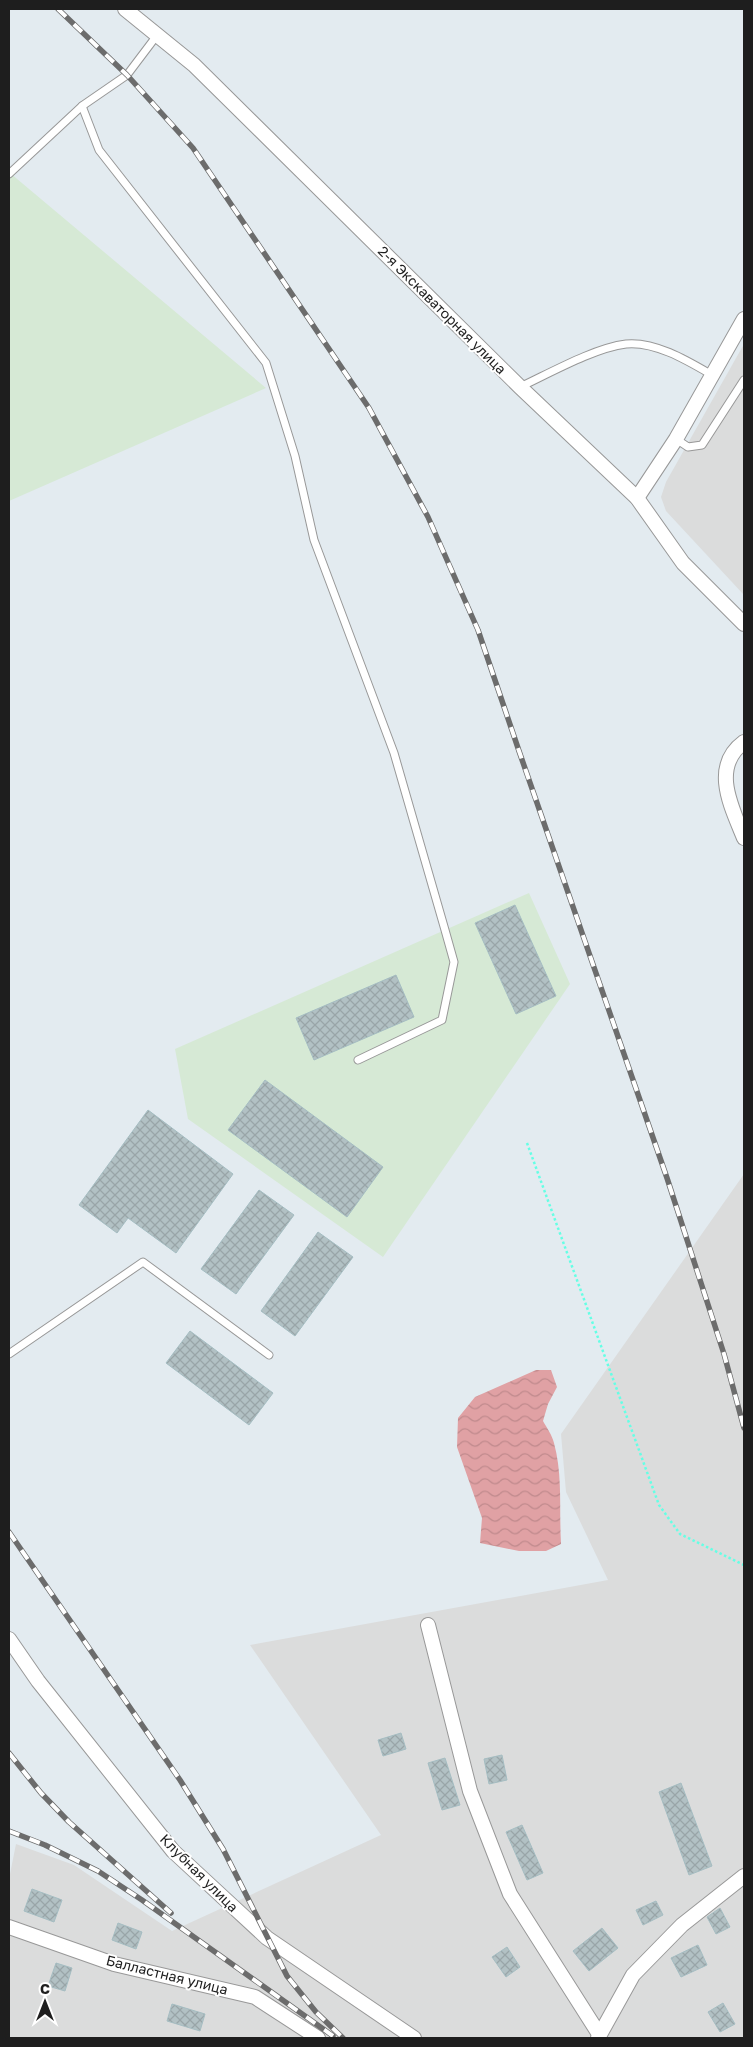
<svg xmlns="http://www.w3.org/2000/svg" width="753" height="2047" viewBox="0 0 753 2047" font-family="'Golos Text',sans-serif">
	<defs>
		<pattern id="water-waves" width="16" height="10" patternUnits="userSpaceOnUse" patternTransform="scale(1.25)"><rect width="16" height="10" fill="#e0a1a4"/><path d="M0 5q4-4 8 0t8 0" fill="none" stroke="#c08a8d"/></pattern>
		<pattern id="building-cross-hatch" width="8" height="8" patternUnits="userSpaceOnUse" patternTransform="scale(1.25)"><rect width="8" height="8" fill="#b2c1c4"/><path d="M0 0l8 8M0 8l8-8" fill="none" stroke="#99a5a8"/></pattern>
	</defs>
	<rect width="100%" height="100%" fill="#e3ebf0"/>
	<g fill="#dbdcdc">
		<path d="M744,344V595L666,511L661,497L666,482Z"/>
		<path d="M744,1174V2038H9V1879L16,1844L74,1865L172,1931L381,1835L250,1645L608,1580L566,1492L561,1434Z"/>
	</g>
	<g fill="#d6e9d5">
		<path d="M9,172L10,173L266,388L9,501Z"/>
		<path d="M529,893L570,984L383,1257L188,1119L175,1049Z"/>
	</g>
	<path fill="url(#water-waves)" d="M536,1370H551L557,1387L548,1404L543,1421C547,1428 552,1435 554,1443C563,1476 559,1510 561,1544L546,1551H519L480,1543L482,1518L457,1447L458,1418L475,1397Z"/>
	<g fill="url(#building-cross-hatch)" stroke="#a5bdc2">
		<path d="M515,905L556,996L516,1014L475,923Z"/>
		<path d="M396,975L414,1017L314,1060L296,1018Z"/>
		<path d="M265,1080L383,1167L347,1217L228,1130Z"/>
		<path d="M148,1110L233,1174L176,1253L128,1218L117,1233L79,1205Z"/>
		<path d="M259,1190L294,1215L236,1294L201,1269Z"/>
		<path d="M318,1232L353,1257L295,1336L261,1311Z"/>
		<path d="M190,1331L273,1393L249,1425L166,1363Z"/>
		<path d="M401,1733L406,1749L383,1756L378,1740Z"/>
		<path d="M502,1755L507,1780L489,1784L484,1759Z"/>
		<path d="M445,1758L460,1805L442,1810L428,1763Z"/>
		<path d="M681,1783L712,1866L689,1875L659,1792Z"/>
		<path d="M522,1825L543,1873L527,1880L506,1832Z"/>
		<path d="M32,1889L62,1900L54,1922L24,1911Z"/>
		<path d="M656,1901L663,1915L643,1925L636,1910Z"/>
		<path d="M720,1908L730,1927L716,1934L707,1917Z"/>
		<path d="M118,1923L142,1932L136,1949L112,1940Z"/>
		<path d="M602,1928L618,1948L589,1971L573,1951Z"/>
		<path d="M698,1945L707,1965L681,1977L671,1958Z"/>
		<path d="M507,1947L520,1967L506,1977L492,1957Z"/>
		<path d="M56,1963L72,1968L65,1991L48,1986Z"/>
		<path d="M723,2003L735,2024L720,2032L708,2012Z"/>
		<path d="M172,2004L205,2014L200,2031L167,2021Z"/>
	</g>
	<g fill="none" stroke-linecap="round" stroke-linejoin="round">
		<defs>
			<g id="service">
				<path d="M82,106L99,150L266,363L295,456L314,540L394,753L445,930L454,962L442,1020L358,1060"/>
				<path d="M9,174L82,106L127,75L158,34"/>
				<path d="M520,387C550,373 594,348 626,344C655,341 688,361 712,375"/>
				<path d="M676,439L688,447L702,445L744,380"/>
				<path d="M9,1354L143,1262L269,1355"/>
			</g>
			<g id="minor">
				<path d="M125,9L194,65L520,387L637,498L683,563L744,624"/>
				<path d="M637,498L676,439L744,319"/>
				<path d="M744,742C710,767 732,808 744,838"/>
				<path d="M428,1625L470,1791L510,1894L599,2034"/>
				<path d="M9,1639L38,1681L173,1851L267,1938L414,2038"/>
				<path d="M9,1927L114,1964L255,1997L318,2038"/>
				<path d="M598,2038L633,1975L682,1925L744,1876"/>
			</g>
		</defs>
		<use href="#service" stroke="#989898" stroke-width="9"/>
		<use href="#minor" stroke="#989898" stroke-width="16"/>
		<path stroke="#65ffe5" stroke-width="2.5" stroke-dasharray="2.5 2.5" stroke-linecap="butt" d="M527,1143L659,1505L680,1534L744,1565"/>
		<use href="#service" stroke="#fff" stroke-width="7"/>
		<use href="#minor" stroke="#fff" stroke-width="14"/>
		<defs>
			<g id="rail">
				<path d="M58,9L127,75L193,148L369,408L428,517L478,630L519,751L667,1178L724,1354L744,1428"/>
				<path d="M9,1532L180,1780L223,1849L287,1976L316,2012L343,2038"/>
				<path d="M9,1753L41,1793L69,1822L171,1913"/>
				<path d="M9,1831L45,1845L98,1871L142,1900L333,2036"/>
			</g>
		</defs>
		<use href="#rail" stroke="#6c6c6c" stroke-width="5.5"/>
		<use href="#rail" stroke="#fff" stroke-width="4" stroke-dasharray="11" stroke-linecap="butt"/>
	</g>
	<g text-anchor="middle" stroke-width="4" stroke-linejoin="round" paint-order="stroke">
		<g font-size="14" fill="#1e1e1e" stroke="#fff">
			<text transform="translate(442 310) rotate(45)" y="5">2-я Экскаваторная улица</text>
			<text transform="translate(199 1873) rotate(45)" y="5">Клубная улица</text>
			<text transform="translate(167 1975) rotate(14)" y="5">Балластная улица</text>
		</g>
	</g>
	<rect width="753" height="2047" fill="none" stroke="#1e1e1e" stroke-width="20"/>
	<g transform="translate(45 2002)" stroke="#ffffff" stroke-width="4" paint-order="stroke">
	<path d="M0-4L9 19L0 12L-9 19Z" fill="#1e1e1e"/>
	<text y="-8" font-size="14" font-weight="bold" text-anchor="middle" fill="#1e1e1e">С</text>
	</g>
</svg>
